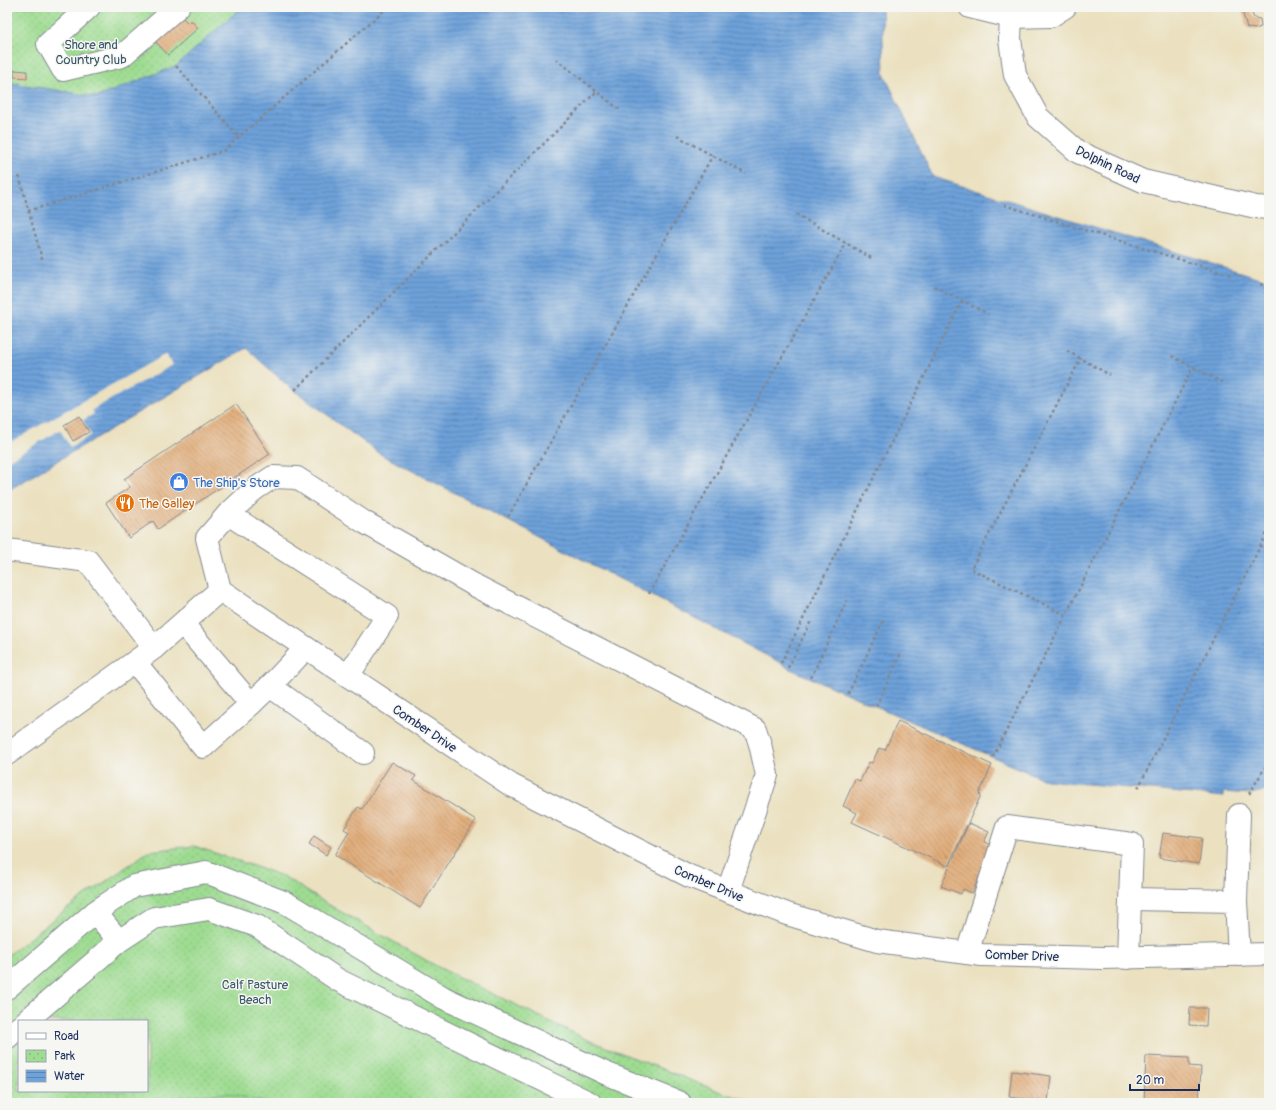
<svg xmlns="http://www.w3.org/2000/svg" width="1276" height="1110" viewBox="0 0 1276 1110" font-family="Pangolin,sans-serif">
	<defs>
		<pattern id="park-dots" width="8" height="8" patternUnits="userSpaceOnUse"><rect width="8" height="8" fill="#9edc91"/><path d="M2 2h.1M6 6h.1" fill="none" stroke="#88bd7f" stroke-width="1.8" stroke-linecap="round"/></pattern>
		<pattern id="water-rules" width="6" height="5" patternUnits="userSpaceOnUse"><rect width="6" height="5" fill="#6ea2da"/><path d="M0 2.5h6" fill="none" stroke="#5a84b4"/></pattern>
		<pattern id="building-back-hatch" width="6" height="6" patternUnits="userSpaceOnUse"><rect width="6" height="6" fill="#e1ad7a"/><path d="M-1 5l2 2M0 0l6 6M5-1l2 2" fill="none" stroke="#b68d67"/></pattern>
	</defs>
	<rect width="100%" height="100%" fill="#f6f6f2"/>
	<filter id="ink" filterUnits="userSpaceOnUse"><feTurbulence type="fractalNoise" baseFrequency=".025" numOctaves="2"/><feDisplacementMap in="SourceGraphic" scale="8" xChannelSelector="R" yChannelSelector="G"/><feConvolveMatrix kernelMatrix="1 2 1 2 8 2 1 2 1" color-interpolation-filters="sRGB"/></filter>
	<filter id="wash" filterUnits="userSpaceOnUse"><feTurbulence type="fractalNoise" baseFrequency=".012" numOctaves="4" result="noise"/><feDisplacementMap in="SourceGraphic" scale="16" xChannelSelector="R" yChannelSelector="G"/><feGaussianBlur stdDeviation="0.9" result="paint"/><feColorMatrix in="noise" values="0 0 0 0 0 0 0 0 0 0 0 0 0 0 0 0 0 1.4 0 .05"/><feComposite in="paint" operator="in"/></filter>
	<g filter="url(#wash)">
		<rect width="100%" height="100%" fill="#ebe1c0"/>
		<g fill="url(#park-dots)" stroke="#5c8678" fill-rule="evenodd">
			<path d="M7,7H242L176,66L97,97L7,82Z"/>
			<path d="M194,846L283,876L324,902L438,967L588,1040L721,1092L756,1103H7V956L64,911L149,851ZM19,1021H147V1091H19Z"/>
		</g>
		<path fill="#9edc91" stroke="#5c8678" d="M227,1093L268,1103H129L135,1101Z"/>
		<path fill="url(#water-rules)" stroke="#44689c" d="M242,7H882L884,74L933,177L1269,281V790L1249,794L1224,792V797L1046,780L788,668L781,663L380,454L286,384L246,348L7,491V82L97,97L176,66Z"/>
		<path fill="#ebe1c0" d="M166,354L172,365L92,410L94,414L83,420L91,435L70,447L60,430L7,461V444Z"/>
		<g id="blocks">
			<g fill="url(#building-back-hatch)">
				<path d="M1241,7H1254V10L1251,11L1254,18L1260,19L1261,27L1255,29L1247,28Z"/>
				<path d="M181,16L188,23L191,20L198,28L168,55L155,41Z"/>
				<path d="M14,70L27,71V78L14,77Z"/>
				<path d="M236,404L270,454L158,529L153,521L129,538L106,503L130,487L124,479Z"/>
				<path d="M79,416L89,432L73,441L64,425Z"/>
				<path d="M898,721L992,765L979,794L981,795L948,866L852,822L857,813L843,806L855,779L860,781L869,762L872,763L879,748L885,750Z"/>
				<path d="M392,762L416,776L413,780L476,820L420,908L335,855L349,832L344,829L358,807L362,809Z"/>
				<path d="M969,823L989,832L984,842L993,846L972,893L963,889L961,894L941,886Z"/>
				<path d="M1163,833L1202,838L1199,864L1159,858Z"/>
				<path d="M314,836L331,847L326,855L309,844Z"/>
				<path d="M1190,1008H1207L1206,1026L1189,1025Z"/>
				<path d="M1146,1056L1189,1058V1066L1201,1067L1199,1103H1144Z"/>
				<path d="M1012,1071L1051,1076L1048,1102L1009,1097Z"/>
			</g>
		</g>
	</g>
	<g filter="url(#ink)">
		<use href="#blocks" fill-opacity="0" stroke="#83888f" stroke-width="1"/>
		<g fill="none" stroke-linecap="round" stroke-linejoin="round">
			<defs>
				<g id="minor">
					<path d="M89,7L48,44L63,70L122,56L178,7"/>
					<path d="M970,7L1011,17L1051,16L1065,7"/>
					<path d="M1011,17L1010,39L1015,75L1038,117L1078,152L1143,181L1256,207L1269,208"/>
					<path d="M228,514L387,616L348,676"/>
					<path d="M7,550L88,561L154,648"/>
					<path d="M220,590L511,785L689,876L787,914L877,941L982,955L1103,958L1269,954"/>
					<path d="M220,590L207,538L228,514L255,489L273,477L297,478L364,522L476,586L755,729L760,744L767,775L728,891"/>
					<path d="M183,624L251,704"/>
					<path d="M306,648L270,686L363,753"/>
					<path d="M135,662L203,747L251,704L270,686"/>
					<path d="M7,754L154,648L220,590"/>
					<path d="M1131,899L1236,901L1239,955"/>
					<path d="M1236,901L1239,815"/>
					<path d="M95,912L119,941"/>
					<path d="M967,953L1007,827L1132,844L1128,958"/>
					<path d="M7,988L95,912L134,886L206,872L286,903L444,998L605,1073L680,1103"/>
					<path d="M26,1021L119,941L154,918L209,909L257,926L338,980L590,1103"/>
					<path d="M7,1038L19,1027"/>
				</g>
			</defs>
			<use href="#minor" stroke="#83888f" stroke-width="24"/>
			<g stroke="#83888f" stroke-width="2.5" stroke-dasharray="3 3" stroke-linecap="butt">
				<path d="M556,59L620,110"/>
				<path d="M176,66L238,136"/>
				<path d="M677,136L746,174"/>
				<path d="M19,176L42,259"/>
				<path d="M1004,205L1233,276"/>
				<path d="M28,211L223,151L388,7"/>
				<path d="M796,214L873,259"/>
				<path d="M1260,284L1269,287"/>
				<path d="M934,286L988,314"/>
				<path d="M1067,351L1110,375"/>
				<path d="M1172,356L1225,384"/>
				<path d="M295,390L597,91"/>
				<path d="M508,517L713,155"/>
				<path d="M649,594L846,243"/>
				<path d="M1066,615L971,569L1081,358"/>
				<path d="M781,663L962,301"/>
				<path d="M788,668L811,621"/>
				<path d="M811,678L847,600"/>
				<path d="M848,694L884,619"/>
				<path d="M876,706L901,653"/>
				<path d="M993,757L1193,367"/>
				<path d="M1138,788L1269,529"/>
				<path d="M1249,794L1269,761"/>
			</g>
			<use href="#minor" stroke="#fff" stroke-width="22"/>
		</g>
	</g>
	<defs>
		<symbol id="shop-disc" viewBox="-11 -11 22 22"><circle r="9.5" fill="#3f7fe0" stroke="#f6f6f2"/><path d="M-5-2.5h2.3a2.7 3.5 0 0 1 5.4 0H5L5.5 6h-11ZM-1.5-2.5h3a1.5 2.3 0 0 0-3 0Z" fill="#fff"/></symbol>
		<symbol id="restaurant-disc" viewBox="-11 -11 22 22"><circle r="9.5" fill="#e8710a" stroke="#f6f6f2"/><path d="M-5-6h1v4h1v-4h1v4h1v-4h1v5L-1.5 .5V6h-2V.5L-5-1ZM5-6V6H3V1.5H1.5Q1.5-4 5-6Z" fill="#fff"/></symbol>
	</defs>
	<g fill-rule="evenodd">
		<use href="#shop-disc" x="168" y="471" width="22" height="22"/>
		<use href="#restaurant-disc" x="114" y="492" width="22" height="22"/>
	</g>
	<g text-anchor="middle" stroke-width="3" stroke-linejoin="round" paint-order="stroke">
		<g font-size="13" fill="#3c5a6b" stroke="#f6f6f2">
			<text x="91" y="49">Shore and<tspan x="91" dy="15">Country Club</tspan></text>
			<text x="255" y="989">Calf Pasture<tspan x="255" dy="15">Beach</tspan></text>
		</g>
		<g font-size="13" fill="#1b2f5e" stroke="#f6f6f2">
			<text transform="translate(1108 164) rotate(26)" y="5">Dolphin Road</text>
			<text transform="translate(425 728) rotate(34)" y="5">Comber Drive</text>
			<text transform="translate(709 883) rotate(23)" y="5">Comber Drive</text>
			<text transform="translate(1022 955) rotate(2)" y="5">Comber Drive</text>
		</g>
		<g font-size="13" fill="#366cbe" stroke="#f6f6f2" text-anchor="start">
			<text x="193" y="487">The Ship's Store</text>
		</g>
		<g font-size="13" fill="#c56008" stroke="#f6f6f2" text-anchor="start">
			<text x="139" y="508">The Galley</text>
		</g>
	</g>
	<rect width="1276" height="1110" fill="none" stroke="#f6f6f2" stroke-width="24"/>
	<rect x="18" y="1020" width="130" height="72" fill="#f6f6f2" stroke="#9ea6b7"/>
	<rect x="26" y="1033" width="20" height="6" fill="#ffffff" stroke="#9ea6b7"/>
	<text x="54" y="1040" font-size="12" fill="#1b2f5e">Road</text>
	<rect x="26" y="1050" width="20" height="12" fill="url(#park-dots)" stroke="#9ea6b7"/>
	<text x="54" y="1060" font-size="12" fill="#1b2f5e">Park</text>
	<rect x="26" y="1070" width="20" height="12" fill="url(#water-rules)" stroke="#9ea6b7"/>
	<text x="54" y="1080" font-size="12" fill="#1b2f5e">Water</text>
	<path d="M1130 1084v6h69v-6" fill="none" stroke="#1b2f5e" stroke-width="2"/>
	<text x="1136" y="1084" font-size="12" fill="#1b2f5e" stroke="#f6f6f2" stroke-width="3" paint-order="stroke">20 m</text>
</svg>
